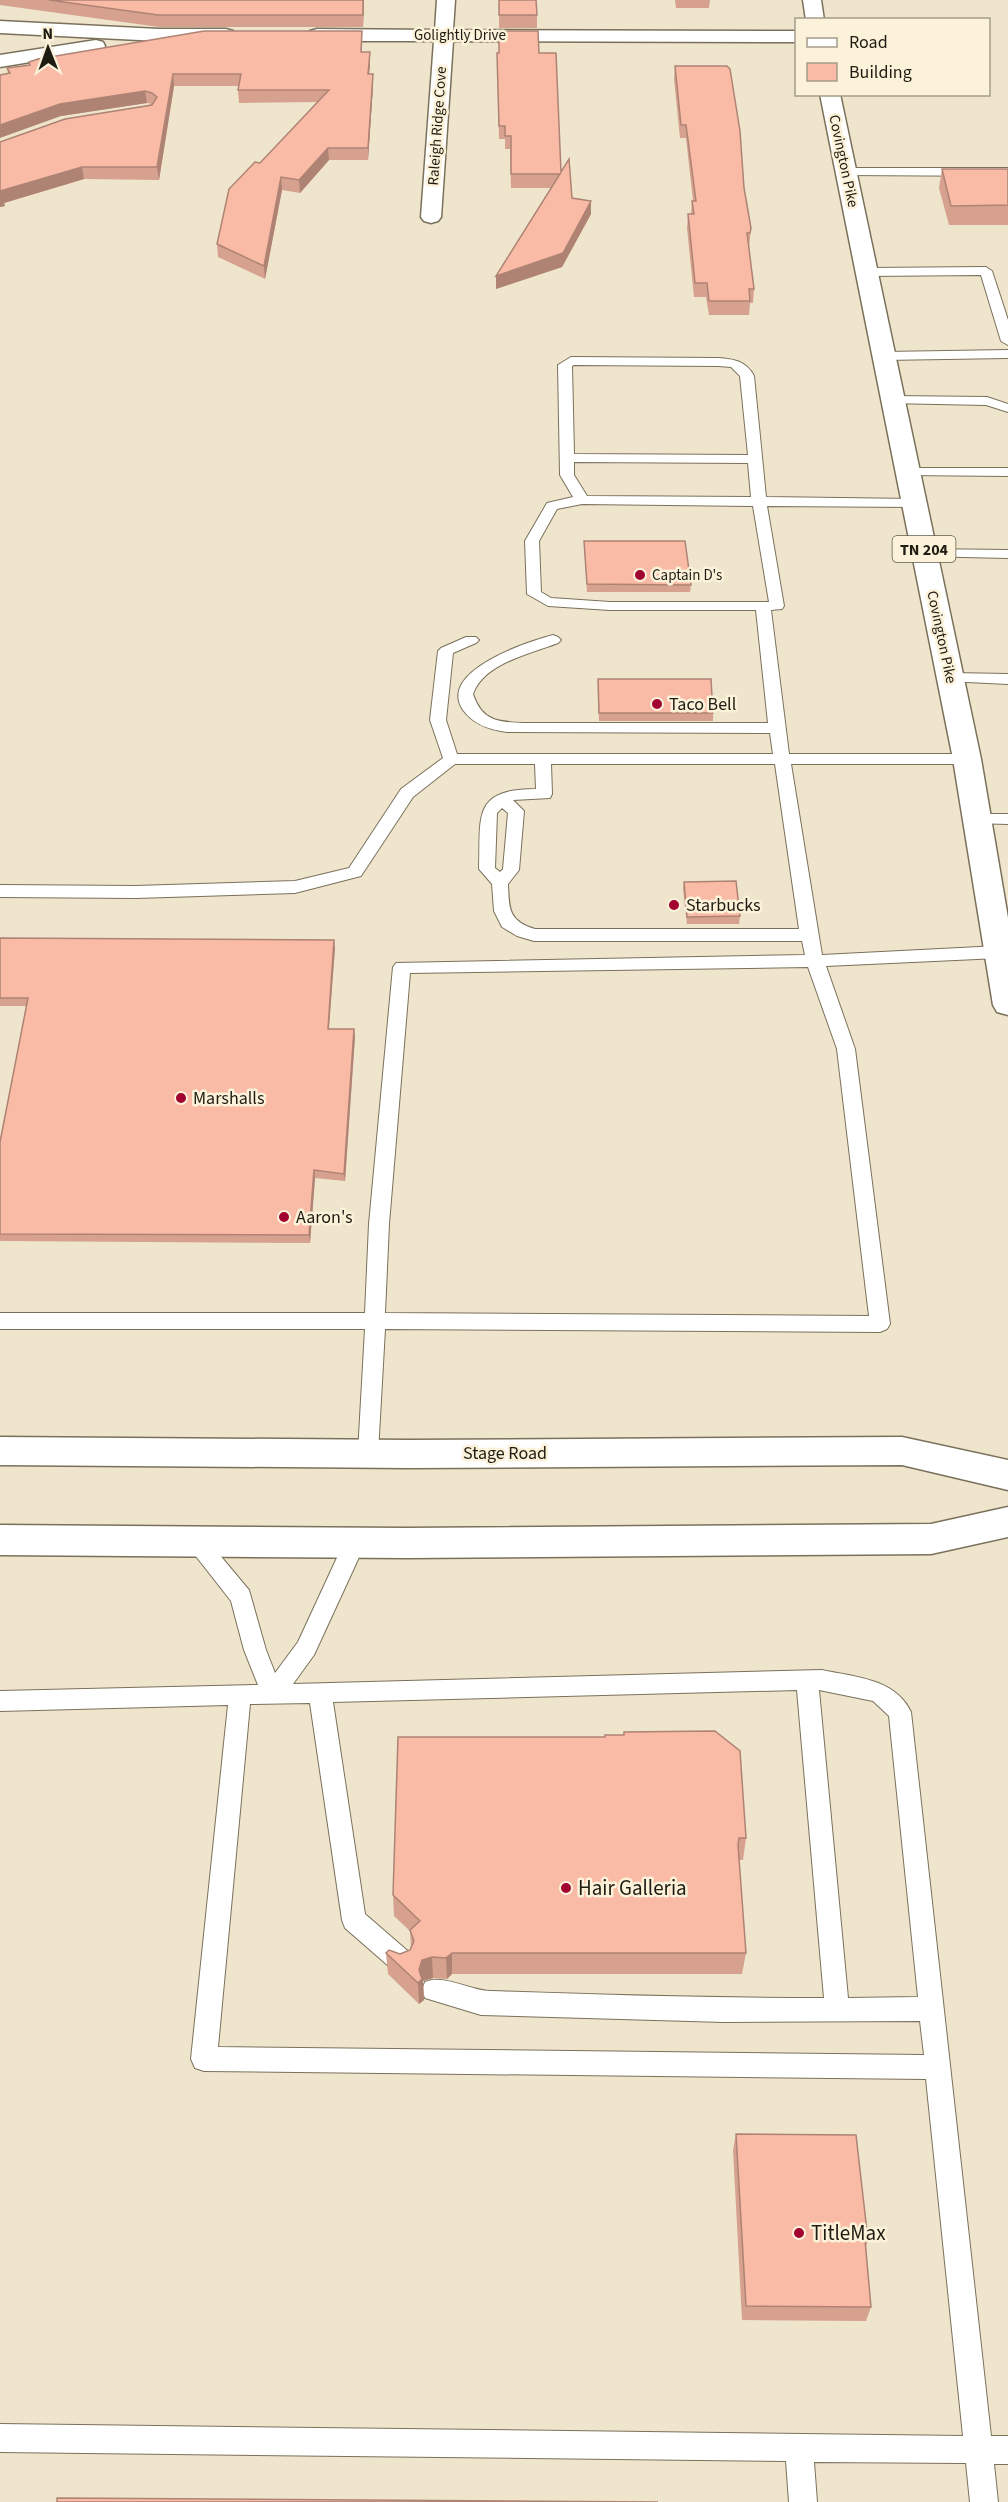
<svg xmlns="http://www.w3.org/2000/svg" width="1008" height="2502" viewBox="0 0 1008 2502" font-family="'Source Sans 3',sans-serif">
	<rect width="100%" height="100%" fill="#efe5cc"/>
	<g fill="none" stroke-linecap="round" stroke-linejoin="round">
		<defs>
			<g id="service">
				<path d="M846,168H1008V176L842,175V169Z"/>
				<path d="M986,267L992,271L1008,320V345L1001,341L981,275L867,276L861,272L867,268Z"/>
				<path d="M1008,350V358L884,360L877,356L884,352Z"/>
				<path d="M571,357L718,358C734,359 746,361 754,376L766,497L915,499L922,503L915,507L767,506L784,606L782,609L771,610L789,754H967L975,759L967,764H791L822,955L999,946L1005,948L1008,952L1005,956L999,958L826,966L855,1049L890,1324L887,1329L880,1332L385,1329L378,1453L375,1459L368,1461L361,1459L358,1453L365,1329H0V1313H365L369,1224L393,967L396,963L805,955L802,941H534L517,936L502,927L494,911L492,884L479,869C481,817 471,789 536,789L535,764H455L413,797L361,876L295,893L136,898L0,897V885L136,886L295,881L349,868L401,789L443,758L430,720L438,651L441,648L466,637H476L479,640L476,643L453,653L446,720L457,754H773L770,733L507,732C490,730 474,725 463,710C437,671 527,642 553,635L558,637L561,640L558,643C530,654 484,663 473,694C482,721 498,722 523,723H768L756,610H610L548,606L527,594L525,541L547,503L573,497L560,475L558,365ZM574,365L718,366L731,367L740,376L748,455L574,454L572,366ZM574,462L748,463L751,497L587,496L574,475ZM582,504L753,506L769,602H610L551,598L541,592L539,541L557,509ZM551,764H775L799,929H535C508,921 509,908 508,884L519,870L524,811L513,800L550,798L552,794ZM502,808L508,813L503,869L500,872L495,868L497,813ZM808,967L837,1049L869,1316L385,1313L389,1224L410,973Z"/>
				<path d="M893,396L987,397L1008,404V412L986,405L888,403L886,400L888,397Z"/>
				<path d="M908,468H1008V476L903,475L901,472L903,469Z"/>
				<path d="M924,549L1008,550V558L919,556L917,553L919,550Z"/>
				<path d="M951,673L1008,674V684L946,681L943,678Z"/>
				<path d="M977,814H1008V824L971,823L969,819L971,815Z"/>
				<path d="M195,1532L203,1535L249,1590L266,1650L275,1673L298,1642L347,1536L355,1533L363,1536L366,1542L314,1655L293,1684L822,1670C854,1677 895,1678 911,1712L991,2436H1008V2464H994L998,2502H970L966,2463L814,2462L817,2502H789L786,2461L0,2452V2424L963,2436L926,2079L204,2071L195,2068L191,2059L228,1705L0,1711V1691L258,1685L244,1650L231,1601L184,1541L187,1535ZM797,1690L824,1998C713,1998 602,1995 491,1991C470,1991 445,1974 425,1982L422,1990L425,1998L481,2015L724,2022L920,2021L924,2055L218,2047L250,1704L310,1703L342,1920L345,1928L392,1969L401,1973L410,1969L413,1961L410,1953L365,1914L333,1702ZM819,1690L873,1701L889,1716L918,1997L848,1998Z"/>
			</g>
			<g id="minor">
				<path d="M437,0H455L453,30L796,31V42L453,41L441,217L438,221L431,223L424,221L421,217L434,41H317L310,39L308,35L310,31L317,29L435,30Z"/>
				<path d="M0,21L159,29H226L233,31L235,35L233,39L226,41H159L0,33Z"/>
				<path d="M96,40L103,42L105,46L103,50L0,67V55Z"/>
			</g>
			<g id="secondary">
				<path d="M0,1437L409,1440L902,1437L1008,1460V1490L902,1465L409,1468L0,1465Z"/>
				<path d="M1008,1507V1537L931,1554L406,1558L0,1555V1525L406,1528L931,1524Z"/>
			</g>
			<g id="primary">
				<path d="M803,0H821L824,20H806Z"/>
				<path d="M820,94H840L981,759L1008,918V1015L997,1012L993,1005L953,759Z"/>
			</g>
		</defs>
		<use href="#service" stroke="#7a715b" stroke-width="2"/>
		<use href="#minor" stroke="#7a715b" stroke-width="3"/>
		<use href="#secondary" stroke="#7a715b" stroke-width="3"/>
		<use href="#primary" stroke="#7a715b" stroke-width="3"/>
		<use href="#service" fill="#fff" fill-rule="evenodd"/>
		<use href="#minor" fill="#fff" fill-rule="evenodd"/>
		<use href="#secondary" fill="#fff" fill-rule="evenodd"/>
		<use href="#primary" fill="#fff" fill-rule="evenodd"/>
	</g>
	<g fill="#d6a18f">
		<path d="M0,0H364L363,27H159L0,5Z"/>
		<path d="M499,0L537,15V28H499Z"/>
		<path d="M675,0H710L709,8H676Z"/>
		<path d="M362,43V52L370,64L369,74H373V86L368,160H329L300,193L282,190L265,279L218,257L217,244L260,163L318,102L239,103L238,90V86H174L159,180L84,179L4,203L5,206L0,207V142L152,104L147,103L61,116L8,73L7,68L29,65V62Z"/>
		<path d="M539,53L561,172L572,198L591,201V214L562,267L496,289L551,188H511L510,149H505V139H499L497,66Z"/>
		<path d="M675,66L744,188L751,228L749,247L754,289L753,303H750L749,315H709L706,297H694L687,228L688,214H691L692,201H693L686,138H680L674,79Z"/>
		<path d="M942,169H1008V225H949L939,188Z"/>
		<path d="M584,541L691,585L690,592H587Z"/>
		<path d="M598,686L713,713V721H599Z"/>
		<path d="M684,882L740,916L739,924H687L683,889Z"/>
		<path d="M0,938L335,948L329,1029L355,1036L345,1181L315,1178L310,1243L0,1241V1142L27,1006H0Z"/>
		<path d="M398,1737L746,1838L743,1860H739L746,1953L742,1974H452L447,1979L433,1978L423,1981L424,2000L419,2004L388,1974L386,1953L400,1954L410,1950L411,1947L410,1931L394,1916L393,1895Z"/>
		<path d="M736,2134L868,2240L866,2247L871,2307L866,2321L742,2320L733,2150Z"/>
	</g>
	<g fill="#ae8374">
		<path d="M363,0H364L363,27Z"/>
		<path d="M370,52V64L368,86V74Z"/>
		<path d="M173,74L174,86L159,180L157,167Z"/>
		<path d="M373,74V86L368,160V148Z"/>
		<path d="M145,91L147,103L61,116L0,138V125L60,104Z"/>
		<path d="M328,148L329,160L300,193L299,180Z"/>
		<path d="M82,167L84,179L4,203L5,206L0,207V191Z"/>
		<path d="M281,177L282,190L265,279L264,266Z"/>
		<path d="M591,201V214L562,267L496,289V276Z"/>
		<path d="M334,940L335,948L328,1037V1029Z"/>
		<path d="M354,1029L355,1036L345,1181L344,1174Z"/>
		<path d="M314,1170L315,1178L310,1243L309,1235Z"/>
		<path d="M452,1953V1974L447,1979L446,1958Z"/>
		<path d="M432,1957L433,1978L423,1981L424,2000L419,2004L418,1983L419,1970L422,1960Z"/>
	</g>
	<g fill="#f9bba6" stroke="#ae8374" stroke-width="1.5">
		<path d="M49,0H363V15H158Z"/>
		<path d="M499,0H536L537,15H499Z"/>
		<path d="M204,31H362L361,52H370L368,74H373L368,148H328L299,180L281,177L264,266L217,244L229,189L255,162L260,163L329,90H238L241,74H173L157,167H82L0,191V142L65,119L152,105L157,97L152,93L145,91L60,104L0,125V75L10,73L7,68L30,65L29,62L38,59Z"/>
		<path d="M499,31H538L539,53H556L561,172L569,159L572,198L591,201L563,253L496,276L560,174H511V136H505V126H499L497,53H499Z"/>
		<path d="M675,66H727L730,69L740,131L744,188L751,228L750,233H747L754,289H749L750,301H709L707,283H695L688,214H694L692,201H696L686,125H681Z"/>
		<path d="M942,169H1008V205L951,206Z"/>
		<path d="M584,541H685L691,585L587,584Z"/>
		<path d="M598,679H711L713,713H599Z"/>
		<path d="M736,881L740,916L687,917L684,882Z"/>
		<path d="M0,938L334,940L328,1029H354L344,1174L314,1170L309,1235L0,1234V1142L28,998H0Z"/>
		<path d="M715,1731L740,1751L746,1838H739L738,1845L746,1953H452L446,1958L432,1957L422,1960L419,1970L422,1979L418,1983L386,1953L389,1950L400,1954L410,1950L414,1941L410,1930L420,1921L393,1895L398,1737H605V1735H624V1732Z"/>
		<path d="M736,2134L856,2135L868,2240H865L871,2307L746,2306Z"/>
		<path d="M57,2498L658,2502H57Z"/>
	</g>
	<g fill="#a20230" stroke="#fcf2d9" stroke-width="2">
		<circle cx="640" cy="575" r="6"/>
		<circle cx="657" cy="704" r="6"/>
		<circle cx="674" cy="905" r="6"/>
		<circle cx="181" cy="1098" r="6"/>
		<circle cx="284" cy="1217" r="6"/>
		<circle cx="566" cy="1888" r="6"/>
		<circle cx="799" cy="2233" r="6"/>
	</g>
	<g text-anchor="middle" stroke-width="5" stroke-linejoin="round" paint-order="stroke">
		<g font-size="15" fill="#1f1c13" stroke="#fcf2d9">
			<text x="460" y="40">Golightly Drive</text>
			<text transform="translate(437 126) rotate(-86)" y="5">Raleigh Ridge Cove</text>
			<text transform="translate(844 161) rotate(78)" y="5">Covington Pike</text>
			<text transform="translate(942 637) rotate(78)" y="5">Covington Pike</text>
		</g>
		<g font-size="15" fill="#1f1c13" stroke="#fcf2d9" text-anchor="start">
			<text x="652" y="580">Captain D's</text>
		</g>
		<rect fill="#fcf2d9" stroke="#615c4e" stroke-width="1.5" x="892.5" y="536" width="63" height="26" rx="4.5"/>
		<g font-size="16" font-weight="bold" fill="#1f1c13">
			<text x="924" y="555">TN 204</text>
		</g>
		<g font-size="18" fill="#1f1c13" stroke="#fcf2d9" text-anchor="start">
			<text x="669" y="710">Taco Bell</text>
			<text x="686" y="911">Starbucks</text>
			<text x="193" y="1104">Marshalls</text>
			<text x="296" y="1223">Aaron's</text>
		</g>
		<g font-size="18" fill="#1f1c13" stroke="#fcf2d9">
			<text x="505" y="1459">Stage Road</text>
		</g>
		<g font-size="21" fill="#1f1c13" stroke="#fcf2d9" text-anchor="start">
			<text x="578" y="1895">Hair Galleria</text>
			<text x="811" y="2240">TitleMax</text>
		</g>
	</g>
	<rect x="795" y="18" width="195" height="78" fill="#fcf2d9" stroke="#a49c8a" stroke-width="1.5"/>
	<rect x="807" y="38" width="30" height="9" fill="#ffffff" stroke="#a49c8a" stroke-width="1.5"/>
	<text x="849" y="48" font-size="18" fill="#1f1c13">Road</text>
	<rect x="807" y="63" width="30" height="18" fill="#f9bba6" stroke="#a49c8a" stroke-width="1.5"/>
	<text x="849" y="78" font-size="18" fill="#1f1c13">Building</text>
	<g transform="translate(48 48) rotate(359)" stroke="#fcf2d9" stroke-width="4.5" paint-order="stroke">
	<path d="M0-4.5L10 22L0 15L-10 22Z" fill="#1f1c13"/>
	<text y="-9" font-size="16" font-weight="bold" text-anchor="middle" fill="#1f1c13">N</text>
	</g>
</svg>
